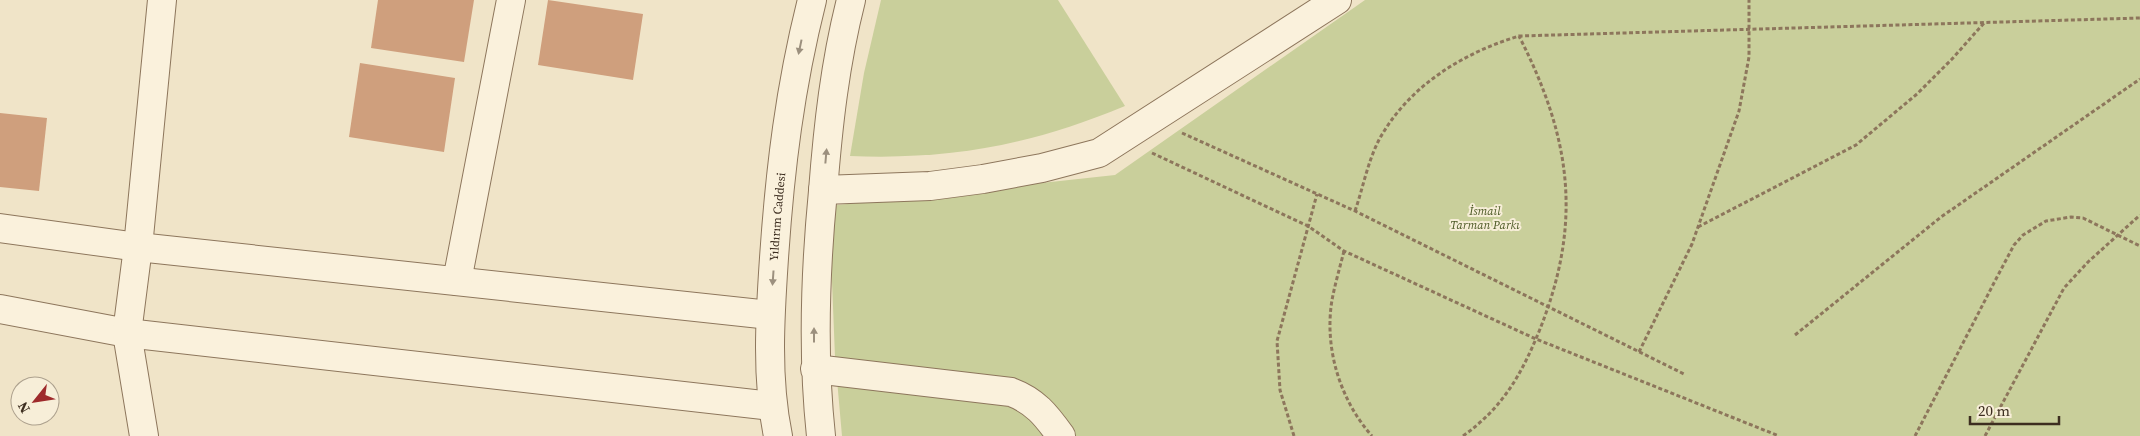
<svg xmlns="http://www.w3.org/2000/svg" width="2140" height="436" viewBox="0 0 2140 436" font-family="'Source Serif 4',serif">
	<rect width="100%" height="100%" fill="#f0e4c8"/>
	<g fill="#c9cf9b">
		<path d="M881,0H1058L1125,106C1031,145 952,160 850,156L864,73Z"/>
		<path d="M1365,0H2140V436H842L835,357L829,206L1115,175Z"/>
	</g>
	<g fill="#cf9f7d">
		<path d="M378,0H474L464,62L371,48Z"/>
		<path d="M548,0L643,14L633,80L538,65Z"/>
		<path d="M360,63L455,78L444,152L349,137Z"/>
		<path d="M0,113L47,118L39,191L0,187Z"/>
	</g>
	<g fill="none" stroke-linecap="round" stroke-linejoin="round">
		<defs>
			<g id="minor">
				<path d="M823,190L930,186L983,179L1042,168L1099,153L1337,0"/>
				<path d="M0,228L138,247L770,315"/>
				<path d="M457,281L511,0"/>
				<path d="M0,309L127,333L772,406"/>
				<path d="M815,369L1011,392C1035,401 1046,415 1061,436"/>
				<path d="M144,436L127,333L138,247L162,0"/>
				<path id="s1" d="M778,436C766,378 770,317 774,258C780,169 790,87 812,0"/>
				<path d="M821,436C812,353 815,273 823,191C828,126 835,63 851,0"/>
			</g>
		</defs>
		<use href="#minor" stroke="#8d765c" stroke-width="30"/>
		<g stroke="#8d765c" stroke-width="3" stroke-dasharray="4 2.5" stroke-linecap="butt">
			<path d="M1182,133L1355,211L1684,374"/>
			<path d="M1152,153L1308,226L1344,251L1536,339L1779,436"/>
			<path d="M1355,211C1363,188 1368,160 1380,138C1410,85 1463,53 1519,36L2140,18"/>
			<path d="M1698,227L1856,145L1917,94L1952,59L1984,23"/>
			<path d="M1344,251C1340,267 1335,284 1332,300C1324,348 1340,400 1372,436"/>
			<path d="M1795,335L1941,217L2140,79"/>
			<path d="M1639,352L1692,244L1739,111L1749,57V0"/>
			<path d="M1294,436L1280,390L1277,341L1317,194"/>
			<path d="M1463,436C1502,408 1520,377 1538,334C1583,224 1572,140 1519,36"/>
			<path d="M1915,436L1996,279L2014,245L2023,235L2046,221L2071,217L2083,218L2140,246"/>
			<path d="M1985,436L2064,288L2088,262L2140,215"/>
		</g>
		<use href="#minor" stroke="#faf1dc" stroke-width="28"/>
	</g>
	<defs><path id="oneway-solid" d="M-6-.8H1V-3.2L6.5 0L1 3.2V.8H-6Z" transform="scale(1.25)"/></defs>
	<g fill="#9c907e">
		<use href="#oneway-solid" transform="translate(800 47) rotate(102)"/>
		<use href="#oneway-solid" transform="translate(826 156) rotate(-85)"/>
		<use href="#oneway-solid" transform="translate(773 278) rotate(94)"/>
		<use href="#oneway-solid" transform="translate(814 335) rotate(-90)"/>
	</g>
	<g text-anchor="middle" stroke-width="4" stroke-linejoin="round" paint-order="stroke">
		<g font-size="12" font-style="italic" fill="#4d5a26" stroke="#f7eed8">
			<text x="1485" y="215">İsmail<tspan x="1485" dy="14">Tarman Parkı</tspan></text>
		</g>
		<g font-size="12" fill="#3d2e20" stroke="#f7eed8">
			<text dy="4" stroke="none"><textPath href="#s1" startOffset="220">Yıldırım Caddesi</textPath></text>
		</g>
	</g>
	<g transform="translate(35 401) rotate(240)"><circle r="24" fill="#f7eed8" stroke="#ada18e"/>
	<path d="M0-4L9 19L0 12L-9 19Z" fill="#9e2a2b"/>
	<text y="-8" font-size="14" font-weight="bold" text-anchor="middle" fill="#3d2e20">N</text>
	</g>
	<path d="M1970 416v8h89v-8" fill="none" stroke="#3d2e20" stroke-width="2.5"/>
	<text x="1978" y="416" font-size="15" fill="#3d2e20" stroke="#f7eed8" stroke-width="4" paint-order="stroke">20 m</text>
</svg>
